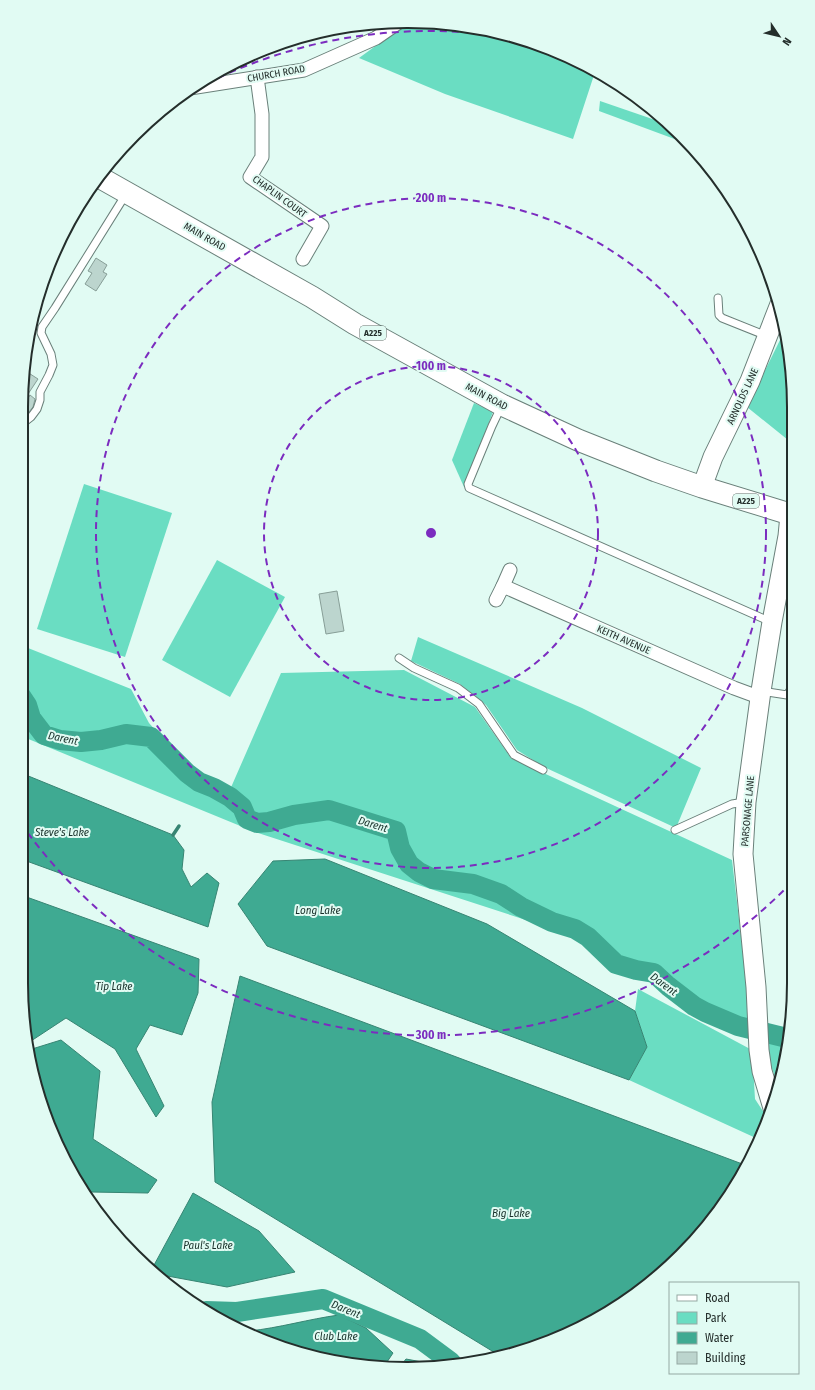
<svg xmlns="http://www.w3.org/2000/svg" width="815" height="1390" viewBox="0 0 815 1390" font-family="'Fira Sans Condensed',sans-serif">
	<rect width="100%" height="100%" fill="#e1fbf3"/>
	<g fill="#6addc2">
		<path d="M408,21L483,28L556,51L595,72L573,139L445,94L359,58L392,34Z"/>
		<path d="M600,101L664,123L688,144L599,111Z"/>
		<path d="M784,328L793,382V444L747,407L780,340Z"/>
		<path d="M474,403L493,412L464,487L452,460Z"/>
		<path d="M84,484L172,513L125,657L37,629Z"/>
		<path d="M217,560L285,597L230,697L162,660Z"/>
		<path d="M418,637L582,708L701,768L676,828L544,767L517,750L486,705L460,684L411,661Z"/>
		<path d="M23,646L131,689L149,723L193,772L229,792L281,673L404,670L475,707L511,758L732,860L749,1004L750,1024L702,1006L655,970L618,960L578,927L517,901L532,922L255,832L21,736V651Z"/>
		<path d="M638,989L752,1050L755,1099L768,1119L758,1139L629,1080L647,1047L635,1011Z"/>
		<path d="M765,1038L786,1044L778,1084L766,1053Z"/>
	</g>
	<g fill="#3faa92" stroke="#378573">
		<path d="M21,773L173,835L184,850L182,869L191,887L207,873L219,883L208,927L21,859Z"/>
		<path d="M325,859L487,924L635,1011L647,1047L629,1080L267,946L238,904L273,861Z"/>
		<path d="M21,895L199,959L198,993L182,1035L150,1025L136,1049L164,1106L156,1117L115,1049L66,1018L31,1041L21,982Z"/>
		<path d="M240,976L745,1165L729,1197L643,1289L532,1349L497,1354L215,1182L212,1102Z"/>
		<path d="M61,1040L100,1071L93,1139L157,1180L148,1193L91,1192L86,1189L41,1107L32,1049Z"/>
		<path d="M193,1193L259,1231L295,1272L227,1287L162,1275L153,1267Z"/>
		<path d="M339,1315L366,1328L393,1353L385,1365L283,1349L249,1331C279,1328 309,1319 339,1315Z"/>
		<path d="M406,1359L422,1362L427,1366L407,1369L399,1368Z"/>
	</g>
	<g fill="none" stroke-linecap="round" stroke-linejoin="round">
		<path stroke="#378573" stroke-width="3.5" d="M173,835L179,826"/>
		<g stroke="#3faa92" stroke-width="20">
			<path d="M21,696L27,705L31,718L44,735L60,740L81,742L101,740L126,734L151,737L187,773L199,782L214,788L230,797L242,807L247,819L257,823L269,822L294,815L329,810L396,831L400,848L409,864L419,872L433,879L473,884L501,894L521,907L552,922L575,929L588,937L616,964L636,970L654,973L668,986L694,1006L705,1012L738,1026L787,1038"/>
			<path d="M206,1311L237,1312L323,1299L420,1339L451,1362"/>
		</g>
	</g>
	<g fill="#bcd5ce" stroke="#879e97">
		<path d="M96,258L107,265L103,272L107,274L96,291L85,284L92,273L88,271Z"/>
		<path d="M24,370L38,379L28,394L22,389Z"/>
		<path d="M30,395L35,399L33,407L29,412L22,408Z"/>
		<path d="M337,591L344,631L326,634L319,594Z"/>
	</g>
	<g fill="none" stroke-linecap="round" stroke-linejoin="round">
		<defs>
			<g id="lane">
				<path d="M718,298L719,315L722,318L767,336"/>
				<path d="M501,407L492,426L468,484L469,488L771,622"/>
				<path d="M22,424L31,417L37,409L40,400V392L49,375L53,365L51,354L41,333L42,327L55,308L126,194"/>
				<path d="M399,658L414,668L458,688L479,704L514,755L543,770"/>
				<path d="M761,691L787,695L791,689L793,673"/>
				<path d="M675,830L732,804L745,802"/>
			</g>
			<g id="street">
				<path d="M257,77L262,114V157L250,177L322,226L303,259"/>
				<path d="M190,88L304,70L376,38L399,22"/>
				<path d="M503,586L510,570"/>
				<path d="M496,600L503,586L734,688L753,695L761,696"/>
			</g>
			<g id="secondary">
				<path d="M702,487L713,457L750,381L780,304"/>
				<path d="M773,1108L762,1071L759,1050L756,987L743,854L746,802L761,691L772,622L788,536L790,515"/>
			</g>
			<path id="primary" d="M99,177L312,297L355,324L502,405L578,440L656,471L702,487L793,515"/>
		</defs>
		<use href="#lane" stroke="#6a807a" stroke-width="9"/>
		<use href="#street" stroke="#6a807a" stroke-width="15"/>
		<use href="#secondary" stroke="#6a807a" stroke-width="21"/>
		<use href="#primary" stroke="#6a807a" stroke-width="23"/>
		<use href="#lane" stroke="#fff" stroke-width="7"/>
		<use href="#street" stroke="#fff" stroke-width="13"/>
		<use href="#secondary" stroke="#fff" stroke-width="19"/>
		<use href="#primary" stroke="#fff" stroke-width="21"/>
	</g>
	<g fill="none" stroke="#7b2cbf" stroke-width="2" stroke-dasharray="7 5">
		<circle cx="431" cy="533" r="167"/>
		<circle cx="431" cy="533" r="335"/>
		<path d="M792 882A502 502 0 0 1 22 825M176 100A502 502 0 0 1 514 38"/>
	</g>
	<g text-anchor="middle" stroke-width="4" stroke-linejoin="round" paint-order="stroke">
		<g fill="#e1fbf3" stroke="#5d6c67" stroke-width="1">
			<rect x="360" y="326" width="26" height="14" rx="3"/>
			<rect x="733" y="494" width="26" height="14" rx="3"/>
		</g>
		<g font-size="9" font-weight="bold" fill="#242e2b">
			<text x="373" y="336">A225</text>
			<text x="746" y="504">A225</text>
		</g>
		<g font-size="10" fill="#242e2b" stroke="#e1fbf3">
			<text transform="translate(276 73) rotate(-10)" y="4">CHURCH ROAD</text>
			<text transform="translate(280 196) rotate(36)" y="4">CHAPLIN COURT</text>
			<text transform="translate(205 236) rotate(30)" y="4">MAIN ROAD</text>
			<text transform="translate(487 396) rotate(28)" y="4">MAIN ROAD</text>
			<text transform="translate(742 396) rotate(-65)" y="4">ARNOLDS LANE</text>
			<text transform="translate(624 639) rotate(24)" y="4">KEITH AVENUE</text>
			<text transform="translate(747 811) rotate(-85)" y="4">PARSONAGE LANE</text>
		</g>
		<g font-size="11" font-style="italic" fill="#18302a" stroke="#e1fbf3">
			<text transform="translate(63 738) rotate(12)" y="4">Darent</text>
			<text transform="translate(373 824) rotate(17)" y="4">Darent</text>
			<text x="62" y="836">Steve's Lake</text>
			<text x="318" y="914">Long Lake</text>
			<text transform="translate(664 984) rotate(36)" y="4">Darent</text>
			<text x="114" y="990">Tip Lake</text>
			<text x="511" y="1217">Big Lake</text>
			<text x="208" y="1249">Paul's Lake</text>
			<text transform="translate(346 1309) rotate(22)" y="4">Darent</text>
			<text x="336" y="1340">Club Lake</text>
		</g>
	</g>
	<path d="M0 0H815V1390H0ZM407 28H408A379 379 0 0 1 787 407V983A379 379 0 0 1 408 1362H407A379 379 0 0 1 28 983V407A379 379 0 0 1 407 28Z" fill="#e1fbf3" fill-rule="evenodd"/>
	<path fill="none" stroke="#242e2b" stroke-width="2" d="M407 28H408A379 379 0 0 1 787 407V983A379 379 0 0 1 408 1362H407A379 379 0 0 1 28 983V407A379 379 0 0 1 407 28Z"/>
	<circle cx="431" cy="533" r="6" fill="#7b2cbf" stroke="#e1fbf3" stroke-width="2"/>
	<g font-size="12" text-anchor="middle" font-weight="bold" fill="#7b2cbf" stroke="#e1fbf3" stroke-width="4" stroke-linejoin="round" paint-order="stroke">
		<text x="431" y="202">200 m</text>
		<text x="431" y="370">100 m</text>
		<text x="431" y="1039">300 m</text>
	</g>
	<rect x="669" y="1282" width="130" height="92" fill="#e1fbf3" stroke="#95a9a3"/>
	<rect x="677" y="1295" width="20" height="6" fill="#ffffff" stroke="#95a9a3"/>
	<text x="705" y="1302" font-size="12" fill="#242e2b">Road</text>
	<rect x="677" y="1312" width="20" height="12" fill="#6addc2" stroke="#95a9a3"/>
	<text x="705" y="1322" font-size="12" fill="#242e2b">Park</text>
	<rect x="677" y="1332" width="20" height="12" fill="#3faa92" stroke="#95a9a3"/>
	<text x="705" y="1342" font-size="12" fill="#242e2b">Water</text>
	<rect x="677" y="1352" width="20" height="12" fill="#bcd5ce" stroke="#95a9a3"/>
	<text x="705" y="1362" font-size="12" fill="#242e2b">Building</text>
	<g transform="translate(779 36) rotate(125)" stroke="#e1fbf3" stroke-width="3" paint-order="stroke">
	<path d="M0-3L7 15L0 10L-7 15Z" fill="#242e2b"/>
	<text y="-6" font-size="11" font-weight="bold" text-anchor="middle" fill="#242e2b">N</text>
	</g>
</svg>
